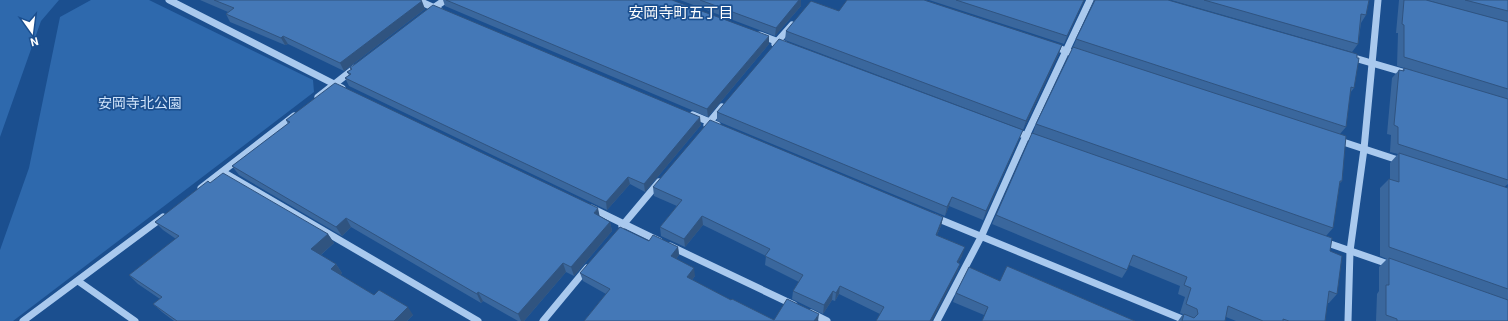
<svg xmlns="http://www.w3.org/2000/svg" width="1508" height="321" viewBox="0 0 1508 321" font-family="Roboto,'Noto Sans JP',sans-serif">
	<rect width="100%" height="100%" fill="#1b4f8f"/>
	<g fill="#2e69ad">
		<path d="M0,0H59L41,21L0,137Z"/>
		<path d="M91,0H149L313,80L314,92L13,321H0V250L29,168L60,17Z"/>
	</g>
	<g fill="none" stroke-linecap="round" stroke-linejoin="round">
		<g stroke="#a9c9ee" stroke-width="7">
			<path d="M169,0L342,88"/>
			<path d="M417,0L439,10"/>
			<path d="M432,9L445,0"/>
			<path d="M760,35L784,44"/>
			<path d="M775,44L792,25"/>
			<path d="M1052,46L1078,55"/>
			<path d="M1351,57L1406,73"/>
			<path d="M318,97L355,68"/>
			<path d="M693,115L717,125"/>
			<path d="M707,125L722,107"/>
			<path d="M1013,131L1038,140"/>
			<path d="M1337,140L1401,161"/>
			<path d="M223,172L478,321"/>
			<path d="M201,188L294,116"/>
			<path d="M591,208L659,241"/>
			<path d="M934,217L1187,321"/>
			<path d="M622,226L659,182"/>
			<path d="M1322,241L1391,265"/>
			<path d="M670,246L794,305"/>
			<path d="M78,281L135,321"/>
			<path d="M811,313L827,321"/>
			<path d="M23,321L163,217"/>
			<path d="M543,321L587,268"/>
			<path d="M937,321L981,237L1026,136L1090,0"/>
			<path d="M1348,321L1350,251L1364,149L1378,0"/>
		</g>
	</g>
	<g fill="#3a679d">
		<path d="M200,0H420L425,9L344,71L288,44L285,45L230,22L226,14L228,12Z"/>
		<path d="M443,0H672L769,44L708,117L445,6Z"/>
		<path d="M680,0H801V6L775,36Z"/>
		<path d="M929,0H1084L1064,44Z"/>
		<path d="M1094,0L1354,88L1350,93L1346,127L1340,134L1342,181L1339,184L1333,228L1326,236L1330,251L1337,294L1329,303H1327L1325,321H1236L1226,317L1225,321H1178L1183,314L1180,313L1185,297L1178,294L1180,286L1129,265L1127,270L1122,278L992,224L996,215L1033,133L1036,124L1073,47Z"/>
		<path d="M1171,0H1369L1366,15L1361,23L1358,44L1352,52Z"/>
		<path d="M1399,0H1426L1508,22V184L1504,187L1508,188V321H1376L1377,294L1379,291V267L1387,259L1380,256V188L1389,179L1390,180V163L1398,154L1390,152L1391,135L1387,134L1392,78L1399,70L1402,71L1404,68L1412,70L1397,66L1398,33H1396Z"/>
		<path d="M1427,0H1508V22Z"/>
		<path d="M839,11L1062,45L1059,53L1023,130L785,40L786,31Z"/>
		<path d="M350,68L701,125L645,192L630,184L607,210L349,86L345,78L349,75L347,72L351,69Z"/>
		<path d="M717,112L1023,130L983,220L949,206L945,216L717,121Z"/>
		<path d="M286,120L600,216L610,222L612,231L574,276L566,272L524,321H518L483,301L481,303L351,227L342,236L239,175L232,166L288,124Z"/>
		<path d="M210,183L328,234L334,243L321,255L336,264L342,273L340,275L374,295L413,315L407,321H174L162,312L153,304L160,299L138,284L129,275L176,239L163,230L155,222Z"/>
		<path d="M653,187L943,217L941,226L937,235L962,256L958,263L960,264L957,272L880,314L839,294L835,301L832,300L823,314L792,299L793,291L799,282L765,265L766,256L703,225L685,247L661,236L660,227L677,206L654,196Z"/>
		<path d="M649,241L678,247L679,255L676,259L695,276L692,280L731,300L774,320L584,321L606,294L583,281L580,273Z"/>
		<path d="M1000,281L984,315L953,302L956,293Z"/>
	</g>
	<g fill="#305480">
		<path d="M799,0H801V6L775,36L776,28Z"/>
		<path d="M1084,0L1064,44L1067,36Z"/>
		<path d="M422,1L425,9L344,71L340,63Z"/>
		<path d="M283,36L288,44L285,45L281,38Z"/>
		<path d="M769,36V44L708,117L707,109Z"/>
		<path d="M1062,45L1059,53L1023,130L1026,121Z"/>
		<path d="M700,117L701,125L645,192L644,184Z"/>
		<path d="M1023,130L983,220L986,211Z"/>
		<path d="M628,177L630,184L607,210L606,202Z"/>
		<path d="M952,197L949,206L945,216L947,207Z"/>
		<path d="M598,208L600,218L594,213Z"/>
		<path d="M702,216L703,225L685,247L684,239Z"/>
		<path d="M943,217L941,226L933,243L936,235Z"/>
		<path d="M346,218L351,227L342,236L336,227Z"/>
		<path d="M610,222L612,231L574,276L571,267Z"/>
		<path d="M328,234L334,243L317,258L311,249Z"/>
		<path d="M678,247L679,255L672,264L671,256Z"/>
		<path d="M965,247L962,256L954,271L957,262Z"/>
		<path d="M563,263L566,272L524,321H521L518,314Z"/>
		<path d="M336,264L342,273L337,278L331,269Z"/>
		<path d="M960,264L957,272L932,321H930Z"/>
		<path d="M694,268L695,276L688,285L687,277Z"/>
		<path d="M840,286L839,294L835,301L836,293Z"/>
		<path d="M833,291L832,300L823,314L824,305Z"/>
		<path d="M478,292L483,301L481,303L477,294Z"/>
		<path d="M408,307L413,315L407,321H394Z"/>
		<path d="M819,314L818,321H814Z"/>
	</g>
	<g fill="#4478b7" stroke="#305480">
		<path d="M214,0H420L422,1L340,63L283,36L281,38L226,14L234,8Z"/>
		<path d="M446,0H672L769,36L707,109Z"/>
		<path d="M700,0H799L776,28Z"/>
		<path d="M847,0H924L1062,45L1026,121L786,31L811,1L839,11Z"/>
		<path d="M956,0H1084L1067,36Z"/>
		<path d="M1095,0H1168L1357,54V58H1359L1354,88L1351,87L1346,127L1076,39Z"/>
		<path d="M1204,0H1369L1366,15L1361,14L1358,44Z"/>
		<path d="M1404,0H1426L1508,22V89L1404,57V25L1402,24Z"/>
		<path d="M1465,0H1508V11Z"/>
		<path d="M433,5L700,117L644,184L628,177L606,202L345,78L351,74L347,72L352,69L350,68Z"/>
		<path d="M779,39L1023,130L986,211L952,197L947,207L717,112Z"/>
		<path d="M1073,47L1346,136L1342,181H1340L1333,228L1036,124Z"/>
		<path d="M1404,68L1508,99V180L1398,144V127L1394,125L1399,70L1404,71Z"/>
		<path d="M335,83L598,208L594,213L610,222L571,267L563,263L518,314L478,292L477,294L346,218L336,227L232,166L290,122L286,120Z"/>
		<path d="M710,120L943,217L936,235L965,247L957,262L960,264L930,321H876L884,307L840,286L836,293L833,291L824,305L793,291L803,275L765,256L770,249L702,216L684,239L660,227L682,200L653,187Z"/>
		<path d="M1032,133L1332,238L1330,251L1342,256L1337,294L1329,291L1325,321H1289L1283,319V321H1263L1228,306L1225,321H1182L1184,314L1194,318L1198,314L1197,309L1186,304L1191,288L1184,285L1187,277L1133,255L1127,270L996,215Z"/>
		<path d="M1399,153L1508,188V289L1389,247V179L1399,182Z"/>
		<path d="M223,173L328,234L311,249L336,264L331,269L374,295L379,290L408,307L394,321H177L153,304L162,297L129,275L179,236L155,222L208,181L210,183Z"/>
		<path d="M620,227L649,241L653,235L678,247L671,256L694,268L687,277L731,300L732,299L774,320L787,299L819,314L814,321H584L610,289L580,273Z"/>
		<path d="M1389,258L1508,300V321H1397V319L1386,315V285H1389Z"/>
		<path d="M1007,266L1135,321H982L988,307L956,293L969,267L1000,281Z"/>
	</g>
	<g text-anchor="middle" stroke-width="3.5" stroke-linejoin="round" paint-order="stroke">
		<g font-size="14" fill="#cfe3fa" stroke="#1b4f8f">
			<text x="140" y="108">安岡寺北公園</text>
		</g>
		<g font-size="15" fill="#fff" stroke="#1b4f8f">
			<text x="681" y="18">安岡寺町五丁目</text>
		</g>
	</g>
	<g transform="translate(32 32) rotate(166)" stroke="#1b4f8f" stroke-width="3" paint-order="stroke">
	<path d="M0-3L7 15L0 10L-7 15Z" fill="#ffffff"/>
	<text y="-6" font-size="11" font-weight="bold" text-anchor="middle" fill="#ffffff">N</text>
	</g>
</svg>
